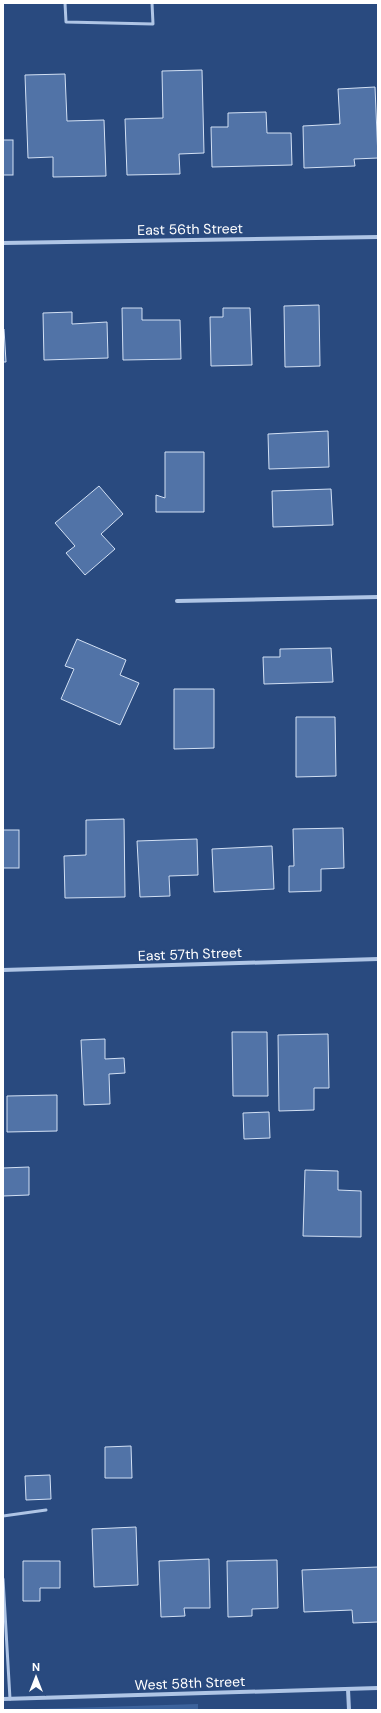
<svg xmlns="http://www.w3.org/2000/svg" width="381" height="1713" viewBox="0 0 381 1713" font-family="'DM Sans',sans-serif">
	<rect width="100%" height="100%" fill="#294a7f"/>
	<path fill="#3d639c" d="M198,1704V1710H3Z"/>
	<g fill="#5173a7" stroke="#d2e0f4">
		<path d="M202,70L204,153L179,154L180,174L127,175L125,119L163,118L162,71Z"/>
		<path d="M65,74L67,121L104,120L106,176L53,177V157L28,158L25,75Z"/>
		<path d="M375,87L378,158L354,159L355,166L304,168L303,126L340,124L338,89Z"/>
		<path d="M266,112L267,133H291L292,165L212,167L211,127H228V113Z"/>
		<rect x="3" y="140" width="10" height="35"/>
		<path d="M319,305L320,366L285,367L284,306Z"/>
		<path d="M122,308H142V320H180L181,359L123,360Z"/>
		<path d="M223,308H250L252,365L211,366L210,317H223Z"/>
		<path d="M72,312V324L107,322L108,358L44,360L43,313Z"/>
		<path d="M3,329H4L6,362H3Z"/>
		<path d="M328,431L329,467L269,469L268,434Z"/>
		<path d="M165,452H204V512H156V495L165,498Z"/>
		<path d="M99,486L123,514L101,534L115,549L85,575L66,553L75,546L55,523Z"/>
		<path d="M331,489L333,525L273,527L272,491Z"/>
		<path d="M77,639L126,660L120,675L139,683L120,725L61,699L74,669L65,666Z"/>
		<path d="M331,648L333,682L264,684L263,657H280V649Z"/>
		<path d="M174,689H214V748L174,749Z"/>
		<path d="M296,717H335L336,776L296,777Z"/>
		<path d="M124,819L125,897L65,898L64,856L86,855V820Z"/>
		<path d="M343,828L344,868L321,869V891L289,892V866H294L293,829Z"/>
		<rect x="3" y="830" width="16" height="38"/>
		<path d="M197,839L198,875L169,876L170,896L140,897L137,841Z"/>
		<path d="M272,846L274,889L214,892L212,849Z"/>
		<path d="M232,1032H267L268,1096H233Z"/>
		<path d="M328,1034L329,1088H314V1110L279,1111L278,1035Z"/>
		<path d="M105,1039V1059L124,1058L125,1073L109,1074L110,1104L84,1105L81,1040Z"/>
		<path d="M57,1095V1131L7,1132V1096Z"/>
		<path d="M269,1112L270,1138L244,1139L243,1113Z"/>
		<path d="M29,1167V1195L3,1196V1168Z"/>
		<path d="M305,1170L338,1171V1190L361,1191V1237L303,1236Z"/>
		<path d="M131,1446L132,1478H105V1447Z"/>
		<path d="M50,1475L51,1499L26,1500L25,1476Z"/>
		<path d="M136,1527L138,1585L94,1587L92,1529Z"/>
		<path d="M209,1559L210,1608H184L185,1616L161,1617L159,1561Z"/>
		<path d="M277,1560L278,1608L252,1609V1616L228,1617L227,1561Z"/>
		<path d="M23,1561H60V1588H40V1601H23Z"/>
		<path d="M378,1567V1622L353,1623L352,1610L304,1612L302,1570Z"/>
	</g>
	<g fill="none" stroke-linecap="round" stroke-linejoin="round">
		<g stroke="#afc5e5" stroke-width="3">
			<path d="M65,3L66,22L153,24L152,3"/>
			<path d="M3,1516L46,1510"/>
			<path d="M3,1579L10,1699"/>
		</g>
		<g stroke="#afc5e5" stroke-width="4">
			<path d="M3,243L378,237"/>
			<path d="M177,601L378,597"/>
			<path d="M3,970L378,959"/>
			<path d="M348,1689L349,1710"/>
			<path d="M3,1699L378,1688"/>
		</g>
	</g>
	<g text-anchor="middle" stroke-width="4" stroke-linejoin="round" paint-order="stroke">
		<g font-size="14" fill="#fff" stroke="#294a7f">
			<text transform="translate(190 229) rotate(-1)" y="5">East 56th Street</text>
			<text transform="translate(190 954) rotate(-2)" y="5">East 57th Street</text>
			<text transform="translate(190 1683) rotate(-2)" y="5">West 58th Street</text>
		</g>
	</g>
	<rect width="381" height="1713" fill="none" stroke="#ffffff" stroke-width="8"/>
	<g transform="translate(36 1677)" stroke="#294a7f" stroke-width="3" paint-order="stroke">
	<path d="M0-3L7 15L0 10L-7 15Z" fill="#ffffff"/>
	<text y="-6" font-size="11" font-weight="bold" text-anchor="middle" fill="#ffffff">N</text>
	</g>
</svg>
